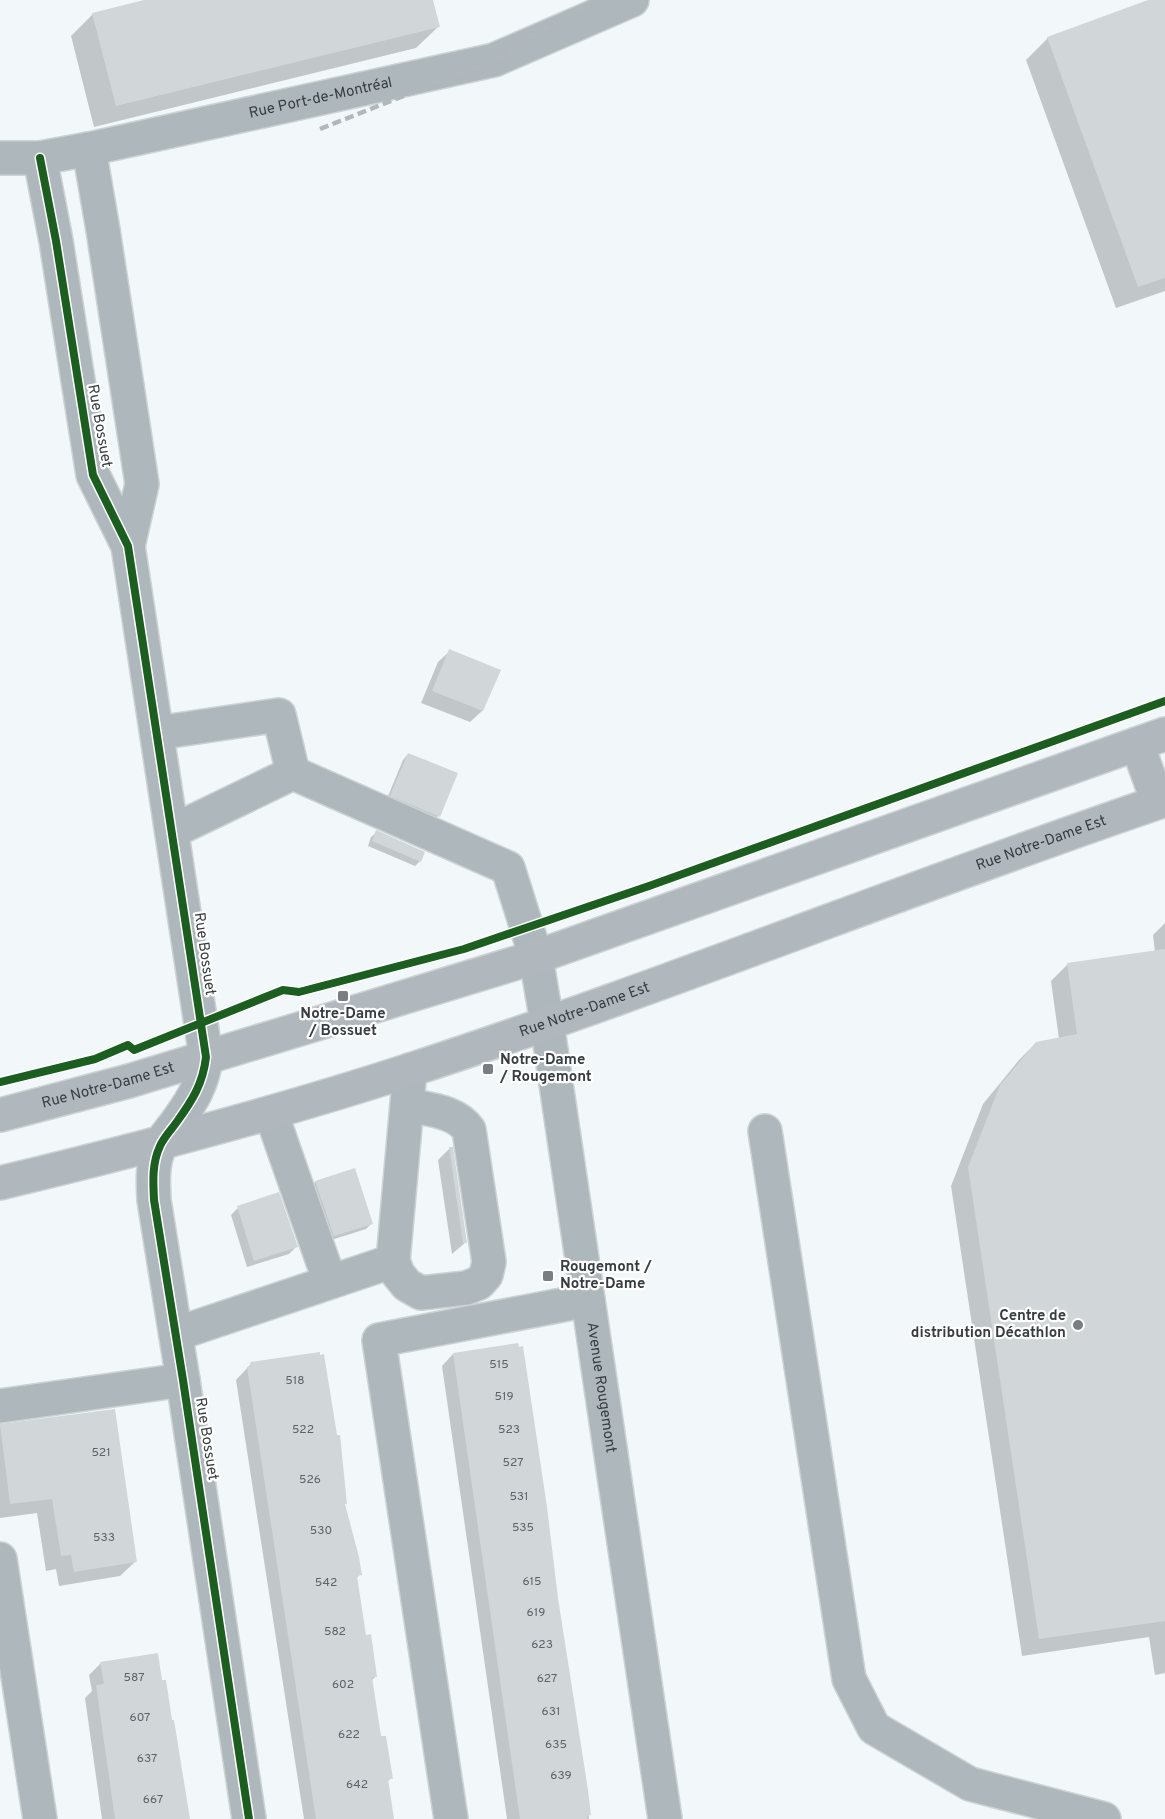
<svg xmlns="http://www.w3.org/2000/svg" width="1165" height="1819" viewBox="0 0 1165 1819" font-family="Overpass,sans-serif">
	<style>
		.shadow { fill: #0003 }
		.building { fill: #d1d6d9 }
		.lines { fill: none; stroke-linecap: round; stroke-linejoin: round }
		.minor-casing { stroke: #cdd2d4; stroke-width: 36 }
		.major-casing { stroke: #cdd2d4; stroke-width: 36 }
		.minor { stroke: #aeb7bb; stroke-width: 33 }
		.major { stroke: #b0b8be; stroke-width: 33 }
		.rail { stroke: #b1b7bb; stroke-width: 4.5; stroke-dasharray: 9 4.5; stroke-linecap: butt }
		.cycleway-casing { stroke: #fff; stroke-width: 11 }
		.cycleway { stroke: #1b5e20; stroke-width: 8 }
		.poi-dot { fill: #787e82; stroke: #fff; stroke-width: 2 }
		.labels { text-anchor: middle; dominant-baseline: central; stroke-width: 4.5; stroke-linejoin: round; paint-order: stroke }
		.number-label { font-size: 12px; fill: #5e6367 }
		.street-label { font-size: 15px; fill: #373d41; stroke: #fff }
		.poi-label { font-size: 15px; font-weight: bold; fill: #373d41; stroke: #fff; text-anchor: start }
	</style>
	<rect width="100%" height="100%" fill="#f2f8fa"/>
	<path class="shadow" d="M150 0H431L438 27 416 48 94 127 71 36 93 14Z
		M1152 0H1165V291L1116 308 1026 60 1048 38Z
		M450 651 499 671 482 711 470 722 421 703 438 662Z
		M408 754 456 774 438 816 433 822 386 801 403 760Z
		M377 832 420 861 415 866 368 846 371 837Z
		M1165 923V1673L1155 1675 1149 1637 1022 1656 951 1186 983 1104 1019 1060 1036 1043 1059 1039 1051 981 1068 964 1155 952 1153 935Z
		M450 1148 466 1242 452 1254 438 1160Z
		M354 1170 371 1224 366 1229 328 1241 310 1188 315 1182Z
		M238 1208 296 1247 289 1254 247 1267 231 1215Z
		M453 1354 557 1598 573 1697 589 1819H507L442 1366Z
		M251 1364 344 1505 360 1574 356 1579 365 1637 376 1676 371 1681 380 1738 391 1778 387 1782 393 1819H304L236 1380Z
		M114 1410 136 1561 120 1576 59 1586 56 1569 46 1571 37 1513 0 1518V1426Z
		M101 1663 188 1819H102L85 1698 92 1691 89 1675Z"/>
	<path class="building" d="M144 0H433L440 27 116 106 92 13Z
		M1148 0H1165V278L1138 287 1047 37Z
		M449 649 501 670 483 711 432 691Z
		M408 753 458 773 440 817 390 796Z
		M376 830 425 852 421 862 372 841Z
		M1165 949V1621L1039 1639 968 1167 1000 1085 1036 1042 1077 1034 1067 963Z
		M449 1147H453L467 1243H463Z
		M355 1168 373 1224 334 1236 315 1181Z
		M279 1192 298 1247 254 1261 237 1206Z
		M518 1343 519 1347 523 1346 547 1507 558 1598 588 1790 591 1815 587 1816V1819H520L489 1604 453 1353Z
		M320 1352V1355L324 1354 337 1435H340L347 1504H345L359 1557 362 1575 357 1576 366 1635 371 1634 377 1677H372L381 1736H386L393 1779H388L394 1819H316L247 1367 251 1366 250 1362Z
		M115 1409 137 1562 74 1572 71 1555 61 1556 52 1499 10 1504 0 1424Z
		M158 1653 162 1680H166L172 1720H174L190 1819H115L96 1685 104 1684 100 1662Z"/>
	<g class="lines">
		<defs>
			<g id="minor">
				<path d="M89 149 103 230 142 484 128 546"/>
				<path id="s1" d="M0 158H40L89 149 494 60 632 0"/>
				<path d="M40 158 56 241 93 475 128 546 206 1057C203 1084 192 1101 176 1123 171 1130 164 1137 160 1146 152 1163 153 1181 154 1200L183 1380 249 1819"/>
				<path d="M157 733 279 715 293 773"/>
				<path id="s2" d="M173 831 293 773 508 868 536 957 547 1023 665 1819"/>
				<path d="M271 1113 330 1282"/>
				<path d="M765 1131 849 1679 874 1728 970 1784 1104 1819"/>
				<path d="M393 1261 398 1274 407 1285 421 1293 466 1288 479 1283 486 1275 489 1262 469 1130C456 1111 430 1110 408 1105"/>
				<path d="M176 1334 393 1261 410 1070"/>
				<path d="M0 1406 183 1380"/>
				<path d="M0 1559 40 1819"/>
				<path d="M451 1819 379 1340 588 1300"/>
			</g>
			<g id="major">
				<path d="M1137 744 1158 802"/>
				<path id="s3" d="M0 1115 129 1081 536 957 1165 734"/>
				<path id="s4" d="M0 1183C138 1150 275 1114 410 1070 664 987 912 886 1165 800"/>
			</g>
		</defs>
		<use href="#minor" class="minor-casing"/>
		<use href="#major" class="major-casing"/>
		<use href="#minor" class="minor"/>
		<use href="#major" class="major"/>
		<path class="rail" d="M320 129 494 60 594 0"/>
		<defs>
			<path id="cycleway" d="M40 158 56 241 93 475 128 546 206 1057C203 1084 192 1101 176 1123 171 1130 164 1137 160 1146 152 1163 153 1181 154 1200L183 1380 249 1819
				M0 1082 95 1059 128 1045 134 1050 283 990 299 992 464 949 649 886 1165 701"/>
		</defs>
		<use href="#cycleway" class="cycleway-casing"/>
		<use href="#cycleway" class="cycleway"/>
	</g>
	<g class="poi-dot">
		<rect x="337" y="990" width="12" height="12" rx="3"/>
		<rect x="482" y="1063" width="12" height="12" rx="3"/>
		<rect x="542" y="1270" width="12" height="12" rx="3"/>
		<circle cx="1078" cy="1325" r="6"/>
	</g>
	<g class="labels">
		<g class="number-label">
			<text x="499" y="1365">515</text>
			<text x="295" y="1381">518</text>
			<text x="504" y="1397">519</text>
			<text x="303" y="1430">522</text>
			<text x="509" y="1430">523</text>
			<text x="101" y="1453">521</text>
			<text x="513" y="1463">527</text>
			<text x="310" y="1480">526</text>
			<text x="519" y="1497">531</text>
			<text x="523" y="1528">535</text>
			<text x="321" y="1531">530</text>
			<text x="104" y="1538">533</text>
			<text x="532" y="1582">615</text>
			<text x="326" y="1583">542</text>
			<text x="536" y="1613">619</text>
			<text x="335" y="1632">582</text>
			<text x="542" y="1645">623</text>
			<text x="134" y="1678">587</text>
			<text x="547" y="1679">627</text>
			<text x="343" y="1685">602</text>
			<text x="551" y="1712">631</text>
			<text x="140" y="1718">607</text>
			<text x="349" y="1735">622</text>
			<text x="556" y="1745">635</text>
			<text x="147" y="1759">637</text>
			<text x="561" y="1776">639</text>
			<text x="357" y="1785">642</text>
			<text x="153" y="1800">667</text>
		</g>
		<g class="street-label">
			<text stroke="none"><textPath href="#s1" startOffset="327">Rue Port-de-Montréal</textPath></text>
			<text transform="translate(99 426) rotate(80)">Rue Bossuet</text>
			<text stroke="none"><textPath href="#s4" startOffset="1096">Rue Notre-Dame Est</textPath></text>
			<text transform="translate(204 954) rotate(82)">Rue Bossuet</text>
			<text stroke="none"><textPath href="#s4" startOffset="610">Rue Notre-Dame Est</textPath></text>
			<text stroke="none"><textPath href="#s3" startOffset="112">Rue Notre-Dame Est</textPath></text>
			<text stroke="none"><textPath href="#s2" startOffset="897">Avenue Rougemont</textPath></text>
			<text transform="translate(206 1439) rotate(81)">Rue Bossuet</text>
		</g>
		<g class="poi-label">
			<text x="343" y="1014" text-anchor="middle">Notre-Dame<tspan x="343" dy="17">/ Bossuet</tspan></text>
			<text x="500" y="1060">Notre-Dame<tspan x="500" dy="17">/ Rougemont</tspan></text>
			<text x="560" y="1267">Rougemont /<tspan x="560" dy="17">Notre-Dame</tspan></text>
			<text x="1066" y="1316" text-anchor="end">Centre de<tspan x="1066" dy="17">distribution Décathlon</tspan></text>
		</g>
	</g>
</svg>
